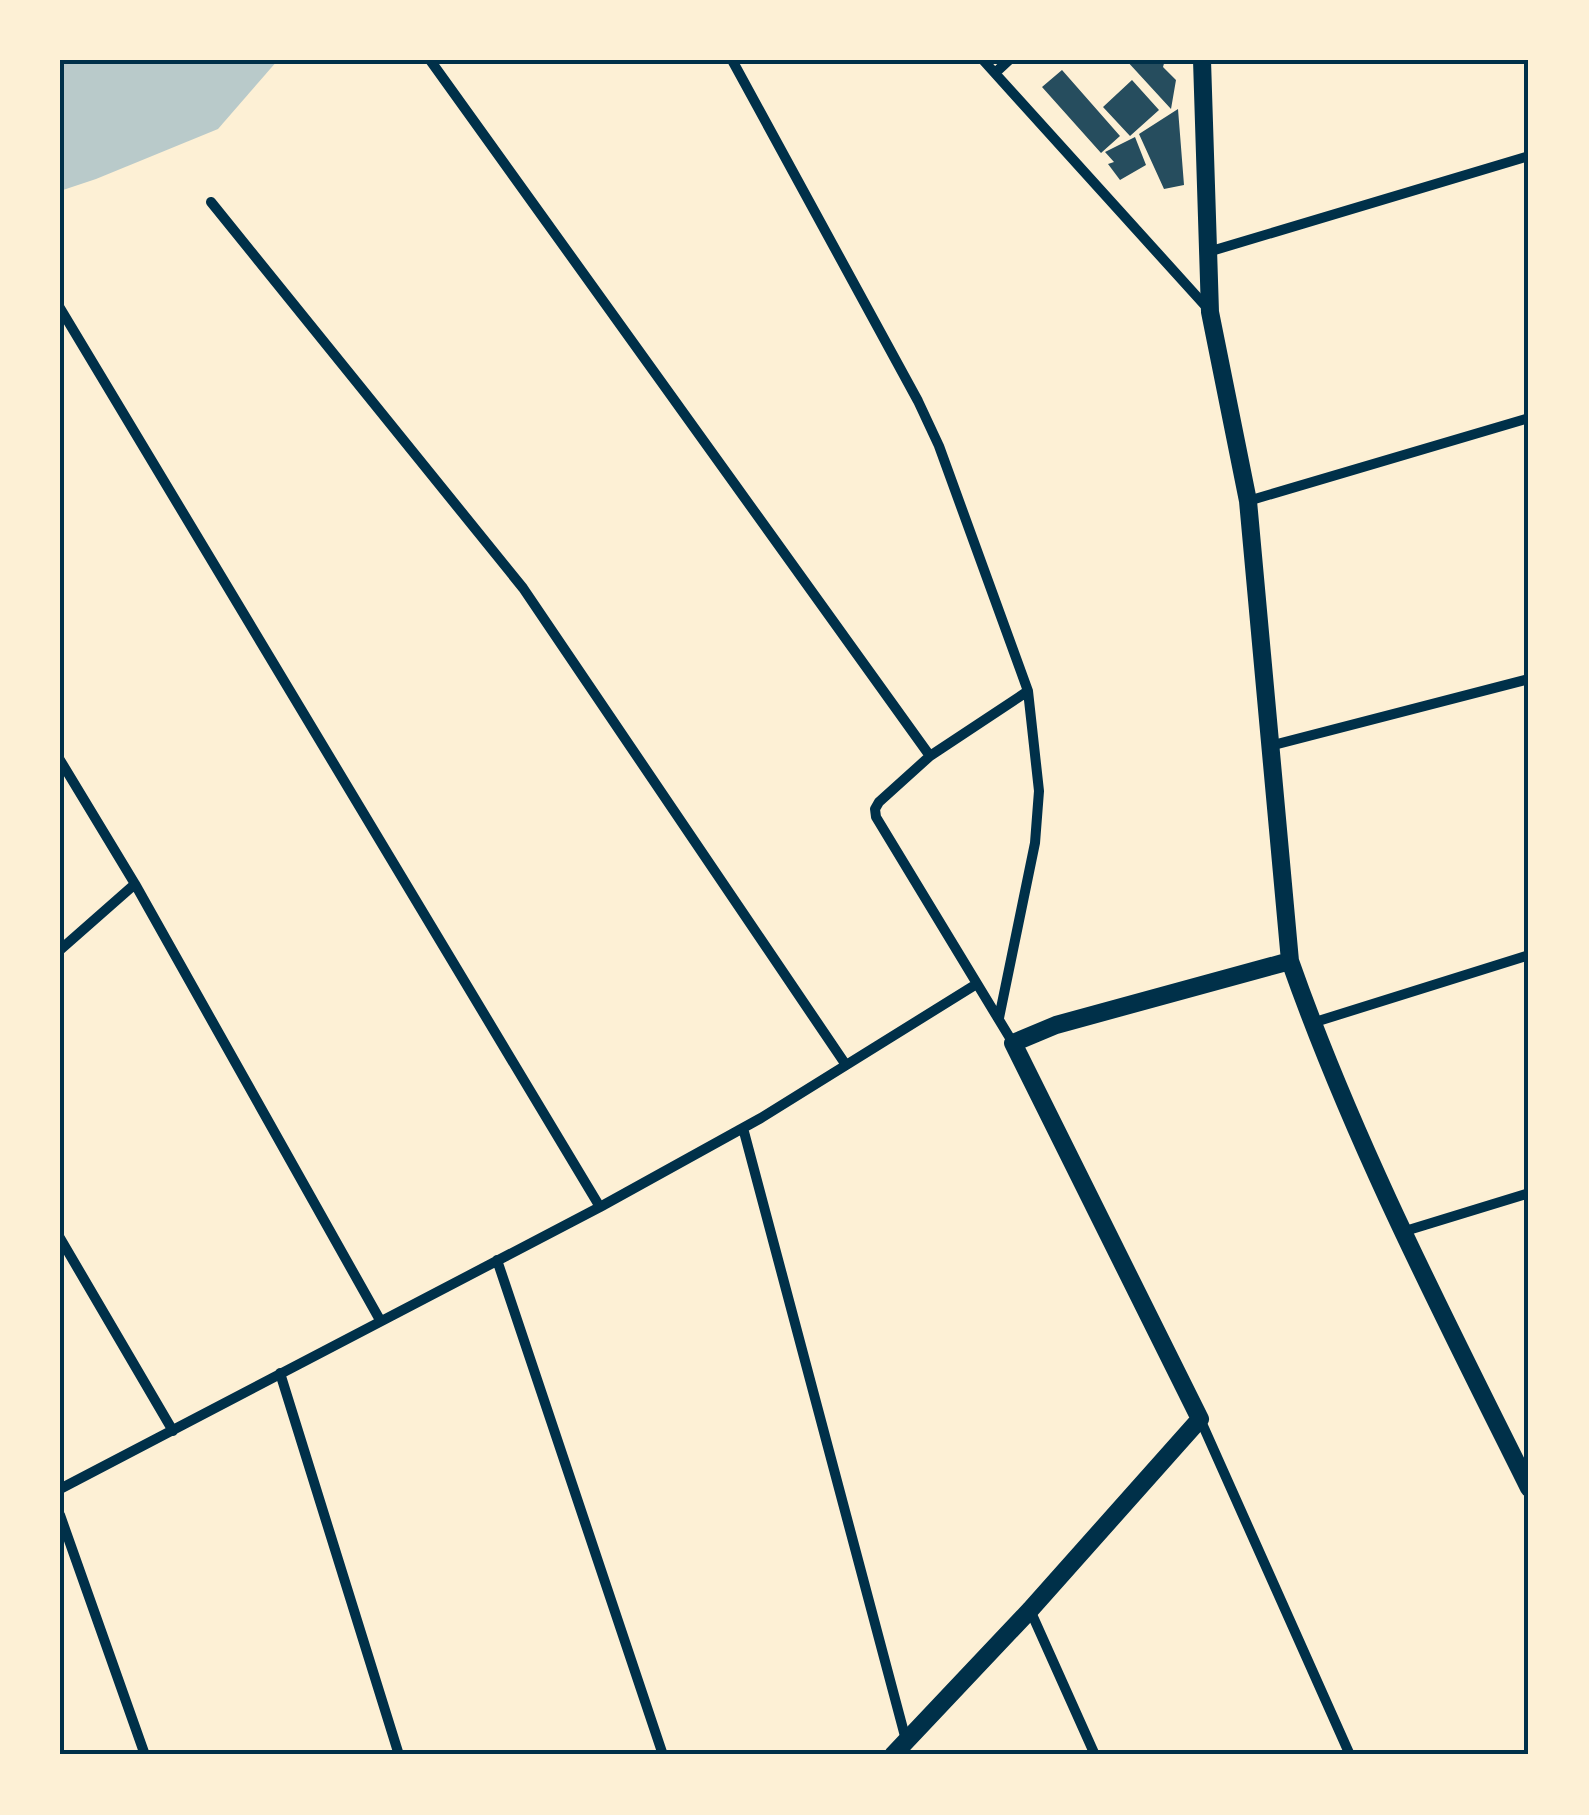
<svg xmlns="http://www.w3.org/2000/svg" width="1589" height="1815" viewBox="0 0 1589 1815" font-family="'Roboto Serif',serif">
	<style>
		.green { fill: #b9caca }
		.building { fill: #264d5e }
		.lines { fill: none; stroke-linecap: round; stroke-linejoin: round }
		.minor { stroke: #003049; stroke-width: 10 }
		.tertiary { stroke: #003049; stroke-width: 18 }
		.neatline { fill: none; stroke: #003049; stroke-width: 4 }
	</style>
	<rect width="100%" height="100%" fill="#fdf0d5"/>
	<path class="green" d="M60 60H278L218 129 96 179 60 191Z"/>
	<path class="building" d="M1126 60H1165L1163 67 1176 80 1171 109Z
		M1062 70 1120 136 1101 153 1042 87Z
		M1132 80 1159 110 1130 136 1103 107Z
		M1178 109 1184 185 1164 189 1139 134Z
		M1135 137 1146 165 1120 180 1108 164 1114 162 1105 152Z"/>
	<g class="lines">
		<path class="minor" d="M430 60 930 756 879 802 875 809 876 817 1013 1043
			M732 60 918 401 939 446 1028 691 1039 791 1035 843 999 1018
			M983 60 1210 311
			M995 73 1009 60
			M211 202 523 588 846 1065
			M1208 252 1529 156
			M60 308 600 1207
			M1248 501 1529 418
			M1270 746 1529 679
			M930 756 1028 691
			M60 760 135 884 380 1320
			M60 950 135 884
			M1312 1023 1529 955
			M743 1128 906 1740
			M1402 1232 1529 1193
			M60 1238 173 1431
			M497 1260 663 1755
			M280 1373 399 1755
			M1200 1419 1350 1755
			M60 1489 600 1207 761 1118 975 985
			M60 1515 145 1755
			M1030 1610 1095 1755"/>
		<path class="tertiary" d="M1202 60 1210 312 1248 501 1290 961C1354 1143 1443 1315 1529 1488
			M893 1755 1030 1610 1200 1419 1013 1043 1056 1025 1290 961"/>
	</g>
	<rect width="1589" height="1815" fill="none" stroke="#fdf0d5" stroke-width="125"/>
	<rect x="62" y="62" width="1464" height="1690" class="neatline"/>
</svg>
